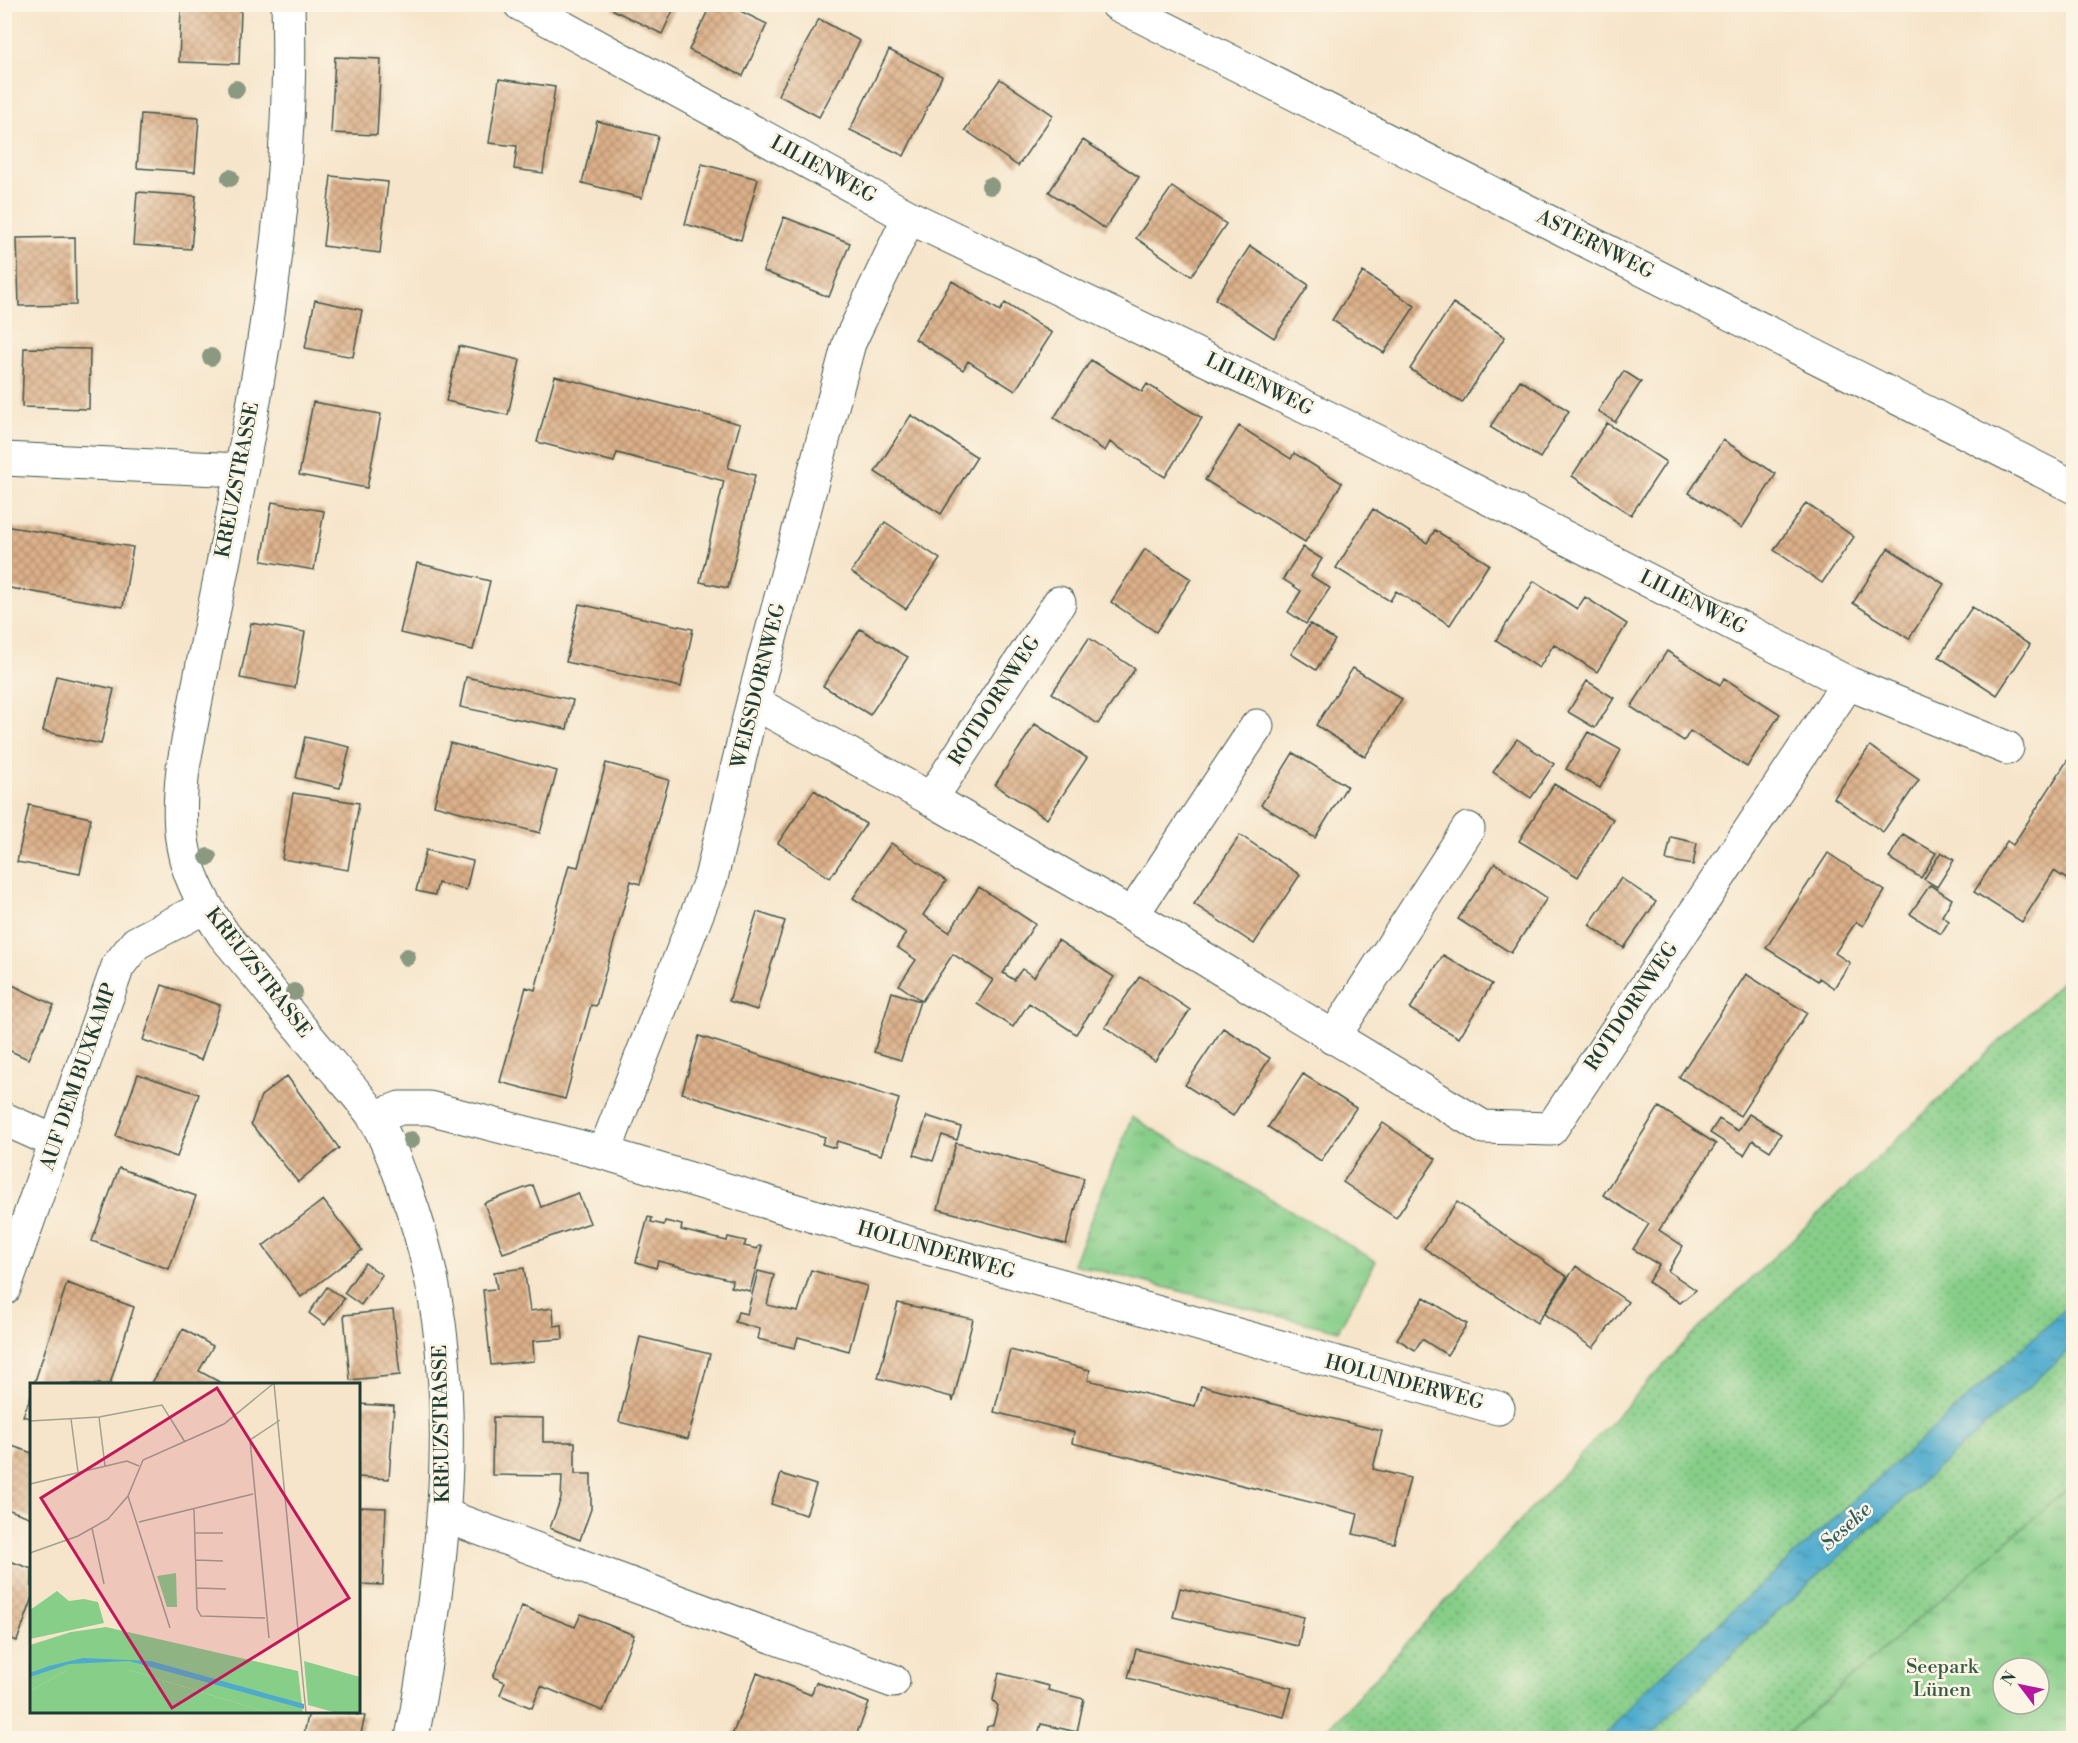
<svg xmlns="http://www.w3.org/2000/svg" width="2078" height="1743" viewBox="0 0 2078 1743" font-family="'Libre Bodoni',serif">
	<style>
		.grass { fill: url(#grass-dots); stroke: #53865e; stroke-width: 1.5 }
		.park { fill: url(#park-tufts); stroke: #53865e; stroke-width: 1.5; fill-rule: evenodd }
		.water { fill: url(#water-ripples); stroke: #377480; stroke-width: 1.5 }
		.building { fill: url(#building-cross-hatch) }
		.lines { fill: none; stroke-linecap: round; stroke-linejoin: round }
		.minor-casing { stroke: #3f564b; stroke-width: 35 }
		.minor { stroke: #fff; stroke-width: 33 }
		.tree { fill: #8b9981 }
		.labels { text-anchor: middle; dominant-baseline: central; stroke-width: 5; stroke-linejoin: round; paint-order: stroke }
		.street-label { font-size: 20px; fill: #1f3d34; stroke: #fcf5e5 }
		.park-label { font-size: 20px; fill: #345a45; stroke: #fcf5e5 }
		.water-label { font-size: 21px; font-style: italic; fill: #2d5e62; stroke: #fcf5e5 }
		.inset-road { fill: none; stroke: #a0a28f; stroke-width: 1.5 }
		.view { fill: #c2185b; fill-opacity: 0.15; stroke: #c2185b; stroke-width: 3 }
		.inset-edge { fill: none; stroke: #1f3d34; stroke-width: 3 }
	</style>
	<defs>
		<pattern id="grass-dots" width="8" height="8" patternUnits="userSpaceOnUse" patternTransform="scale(1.5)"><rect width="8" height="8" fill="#87ce89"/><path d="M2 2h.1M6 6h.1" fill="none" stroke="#6ea871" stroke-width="1.8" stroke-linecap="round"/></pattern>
		<pattern id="park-tufts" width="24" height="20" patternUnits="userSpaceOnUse" patternTransform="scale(1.5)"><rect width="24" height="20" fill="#87ce89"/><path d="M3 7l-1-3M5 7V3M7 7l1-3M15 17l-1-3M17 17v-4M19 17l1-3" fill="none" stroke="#6ea871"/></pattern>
		<pattern id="water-ripples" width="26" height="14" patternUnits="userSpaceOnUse" patternTransform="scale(1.5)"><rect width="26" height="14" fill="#4fabcd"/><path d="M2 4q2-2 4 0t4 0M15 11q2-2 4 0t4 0" fill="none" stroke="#418ca7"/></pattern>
		<pattern id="building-cross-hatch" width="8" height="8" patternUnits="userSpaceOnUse" patternTransform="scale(1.5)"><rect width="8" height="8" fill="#dcb089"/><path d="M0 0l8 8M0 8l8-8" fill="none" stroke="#b29071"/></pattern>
	</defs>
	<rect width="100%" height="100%" fill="#fcf5e5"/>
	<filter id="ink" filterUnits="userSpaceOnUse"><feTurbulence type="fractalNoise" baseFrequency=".0167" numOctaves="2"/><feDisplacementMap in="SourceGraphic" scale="12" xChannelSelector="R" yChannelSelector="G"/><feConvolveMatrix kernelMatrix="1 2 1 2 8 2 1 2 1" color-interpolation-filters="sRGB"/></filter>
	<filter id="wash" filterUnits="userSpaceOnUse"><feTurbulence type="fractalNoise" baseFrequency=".008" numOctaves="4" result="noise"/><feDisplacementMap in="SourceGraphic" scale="24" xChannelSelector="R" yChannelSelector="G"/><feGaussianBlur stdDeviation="1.35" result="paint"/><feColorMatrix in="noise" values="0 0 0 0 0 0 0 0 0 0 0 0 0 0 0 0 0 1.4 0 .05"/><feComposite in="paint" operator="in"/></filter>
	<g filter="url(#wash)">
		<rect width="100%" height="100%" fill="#f6e5cb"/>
		<path class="grass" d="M2073 971V1484L1782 1738H1319L1689 1338Z"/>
		<path class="park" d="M1132 1117 1376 1261 1338 1331 1073 1264Z
			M2073 1484V1738H1782ZM2003 1668H2039V1704H2003Z"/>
		<path class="water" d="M2073 1302V1347L1751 1636 1647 1738H1602L1646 1689Z"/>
		<g id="blocks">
			<path class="building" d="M616 4H676L662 34 613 10Z
				M711 4H726L767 24 743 76 689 50Z
				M181 8 241 10 239 64 179 62Z
				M819 19 860 41 819 117 778 95Z
				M889 50 942 76 904 156 850 130Z
				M335 57 381 59 377 135 331 133Z
				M499 79 555 87 543 173 514 169 517 146 489 143Z
				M1000 79 1053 115 1018 166 965 130Z
				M141 114 199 118 195 172 137 168Z
				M597 121 658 136 642 198 582 183Z
				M1083 140 1139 177 1105 229 1049 192Z
				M702 164 758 179 741 240 685 224Z
				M331 176 388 182 380 253 323 246Z
				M1172 187 1226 224 1191 276 1136 238Z
				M137 192 196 196 191 249 133 245Z
				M784 217 850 243 829 297 763 271Z
				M75 237 76 305 19 306 17 238Z
				M1250 246 1309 285 1274 338 1215 299Z
				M1363 272 1415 306 1384 353 1332 320Z
				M952 281 1000 311 1005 303 1052 333 1015 391 968 361 963 370 915 339Z
				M315 300 362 310 353 357 305 348Z
				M1453 303 1505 337 1462 403 1410 369Z
				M459 346 520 360 508 415 446 401Z
				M24 348 90 349 89 409 22 407Z
				M1091 360 1142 392 1147 384 1202 418 1165 477 1110 442 1105 451 1054 418Z
				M1624 371 1641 382 1615 422 1598 411Z
				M555 376 740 424 728 468 755 475 728 588 700 582 724 481 617 453 614 462 537 442Z
				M1520 380 1569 411 1540 458 1490 427Z
				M313 402 381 414 367 488 299 475Z
				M911 415 977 457 941 514 875 472Z
				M1607 423 1666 462 1631 515 1572 476Z
				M1239 426 1291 459 1294 453 1342 483 1305 542 1205 480Z
				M1723 440 1776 474 1742 528 1689 493Z
				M272 502 324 511 314 570 262 561Z
				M1806 503 1854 537 1822 583 1774 550Z
				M1373 509 1427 543 1435 530 1489 564 1450 625 1396 591 1390 601 1336 568Z
				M885 522 940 559 906 609 851 572Z
				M4 526 133 547 123 607 4 587Z
				M1303 547 1322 559 1311 576 1330 588 1306 624 1288 612 1301 591 1283 579Z
				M1888 548 1944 584 1909 639 1853 603Z
				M1145 549 1191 579 1156 632 1111 602Z
				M417 563 490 581 473 650 400 633Z
				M1534 581 1577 609 1585 597 1627 624 1597 672 1554 644 1539 668 1496 640Z
				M579 604 693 629 681 687 566 662Z
				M1972 607 2030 645 1997 695 1939 657Z
				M251 623 305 632 295 688 240 678Z
				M1310 624 1335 640 1316 670 1291 654Z
				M860 629 908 657 870 715 823 686Z
				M1089 638 1135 669 1098 724 1052 693Z
				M1667 651 1720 685 1724 678 1780 714 1747 767 1690 731 1684 741 1631 707Z
				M1353 668 1402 699 1365 757 1316 725Z
				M56 676 114 689 101 744 43 731Z
				M466 677 573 700 567 729 460 707Z
				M1587 681 1614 698 1595 728 1568 712Z
				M1035 724 1087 758 1047 819 995 785Z
				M1588 732 1621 750 1600 788 1566 769Z
				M305 737 350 747 340 788 296 778Z
				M1517 739 1554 764 1531 798 1493 772Z
				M450 743 557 771 540 833 434 805Z
				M1870 746 1919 780 1883 832 1834 798Z
				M2074 750V871L2068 880 2054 871 2022 922 1974 892 2007 841 2013 845Z
				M1293 753 1347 786 1315 838 1261 805Z
				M606 763 669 780 640 884 631 881 596 1006 591 1005 565 1099 500 1082 526 987 535 990 569 865 578 867Z
				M1554 784 1613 819 1578 877 1519 841Z
				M814 790 866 824 830 878 778 843Z
				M293 793 359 803 348 870 282 859Z
				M29 805 91 818 80 874 17 862Z
				M1903 834 1936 853 1921 878 1889 858Z
				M1240 835 1300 875 1254 944 1194 904Z
				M1671 837 1697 843 1693 865 1666 860Z
				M891 843 946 881 923 915 949 932 979 887 1035 924 1003 973 1014 980 1022 969 1034 977 1058 940 1114 977 1076 1034 1029 1003 1013 1027 977 1004 993 980 953 954 922 1001 899 985 916 960 897 947 906 933 853 898Z
				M426 850 473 861 466 890 438 883 435 895 416 891Z
				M1941 852 1954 860 1937 887 1924 879Z
				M1828 853 1885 891 1863 926 1856 922 1835 953 1850 963 1834 988 1819 978 1818 981 1766 948Z
				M1495 863 1547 898 1511 953 1458 919Z
				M1621 878 1656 902 1624 948 1589 925Z
				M1930 885 1952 899 1942 916 1949 921 1941 934 1910 914Z
				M757 912 785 921 757 1010 729 1001Z
				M1443 955 1492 984 1459 1038 1410 1009Z
				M1746 974 1807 1013 1740 1116 1679 1077Z
				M1140 976 1190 1010 1155 1061 1105 1027Z
				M4 981 54 1005 28 1059 4 1048Z
				M162 985 220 1005 201 1060 143 1040Z
				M892 992 920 1001 901 1060 874 1052Z
				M1223 1028 1270 1058 1233 1116 1185 1085Z
				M699 1036 899 1099 881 1155 837 1141 835 1148 822 1144 825 1137 682 1093Z
				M138 1074 199 1094 177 1157 116 1136Z
				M1303 1074 1356 1108 1321 1161 1268 1127Z
				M287 1076 339 1148 298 1182 251 1124 261 1096Z
				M1659 1107 1716 1144 1659 1230 1683 1246 1668 1271 1696 1290 1680 1303 1648 1282 1659 1265 1633 1249 1649 1224 1603 1195Z
				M1749 1114 1781 1134 1770 1151 1753 1140 1744 1155 1710 1133 1719 1119 1738 1131Z
				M927 1116 961 1127 957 1140 942 1135 933 1161 914 1155Z
				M1383 1123 1436 1159 1396 1218 1343 1182Z
				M956 1143 1084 1178 1066 1244 938 1209Z
				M119 1168 196 1196 169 1269 92 1241Z
				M533 1185 541 1207 578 1193 590 1223 503 1253 484 1203Z
				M323 1200 362 1250 301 1297 263 1246Z
				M1457 1202 1567 1277 1537 1323 1424 1248Z
				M648 1217 652 1218 651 1222 664 1225 665 1221 682 1225 681 1230 727 1241 728 1237 746 1241 744 1246 757 1249 759 1246H762L750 1291 731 1287 732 1280 658 1261 656 1268 636 1262Z
				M365 1263 382 1275 361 1305 344 1293Z
				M1576 1266 1628 1302 1593 1348 1544 1314Z
				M524 1268 530 1311 553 1308 554 1326 562 1325 563 1339 533 1341 534 1361 491 1365 483 1290 497 1289 494 1272Z
				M811 1270 867 1286 849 1351 798 1337 795 1348 758 1339 760 1329 735 1322 738 1312 747 1314 758 1271 774 1275 767 1305 798 1312Z
				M67 1283 134 1307 110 1384H34Z
				M327 1287 344 1299 325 1325 309 1313Z
				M1424 1297 1467 1324 1447 1355 1422 1339 1415 1350 1397 1339Z
				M898 1303 973 1319 953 1402 952 1397 878 1378Z
				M393 1310 400 1375 350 1380 344 1315Z
				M183 1329 213 1346 199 1371 223 1384 152 1383Z
				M640 1337 710 1354 688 1439 619 1422Z
				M1010 1350 1090 1370 1088 1380 1195 1406 1201 1386 1382 1431 1373 1469 1410 1478 1394 1543 1353 1534 1358 1514 1072 1443 1074 1432 994 1412Z
				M32 1393V1419L23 1416Z
				M358 1404 394 1406 389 1479 358 1477Z
				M493 1417 543 1418V1442H575V1474H591V1509L580 1540 550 1528 561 1498 562 1476 492 1475Z
				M12 1446 32 1453V1518L4 1508V1467Z
				M781 1474 816 1485 806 1515 771 1504Z
				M358 1507 386 1508 383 1585 358 1584Z
				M4 1559 32 1569V1600L17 1641 4 1636Z
				M1180 1588 1304 1617 1298 1646 1173 1617Z
				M522 1606 575 1627 581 1614 634 1635 603 1711 541 1686 532 1708 500 1695 505 1682 493 1677Z
				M1136 1649 1292 1688 1284 1717 1128 1678Z
				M757 1673 811 1695 816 1682 869 1703 855 1738H731Z
				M999 1673 1049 1686 1048 1690 1084 1699 1077 1732 1041 1724 1037 1738H985L987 1727 993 1725 998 1706 993 1700Z
				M309 1712H342L365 1716 360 1738H303Z"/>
		</g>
	</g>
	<g filter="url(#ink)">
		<use href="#blocks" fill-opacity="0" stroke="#3f564b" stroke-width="1.5"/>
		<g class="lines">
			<defs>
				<path id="minor" d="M288 4C297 262 229 516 183 768 175 841 183 874 224 935 257 974 289 1015 322 1054 339 1075 359 1095 374 1117 387 1138 396 1164 405 1188 472 1363 445 1559 412 1738
					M520 4 909 217 1389 447 1848 683 2007 748
					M1117 4 2074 487
					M4 459 240 470
					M753 702 931 799 1132 915 1483 1127 1551 1129 1848 683
					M931 799 1059 603
					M1132 915 1257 726
					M1333 1038 1468 829
					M374 1118 400 1108H429L604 1153 817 1217 1498 1408
					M4 1119 56 1142
					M604 1153 711 878 753 702 849 343 909 217
					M4 1289 118 966 136 943 205 907
					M443 1515 893 1681"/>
			</defs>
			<use href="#minor" class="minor-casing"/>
			<use href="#minor" class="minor"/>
		</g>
		<g class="tree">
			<circle cx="236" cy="89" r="9"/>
			<circle cx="230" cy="178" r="9"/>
			<circle cx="990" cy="186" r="9"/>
			<circle cx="211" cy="357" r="9"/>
			<circle cx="208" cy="857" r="9"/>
			<circle cx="407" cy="957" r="9"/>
			<circle cx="294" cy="992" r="9"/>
			<circle cx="411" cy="1140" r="9"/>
		</g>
	</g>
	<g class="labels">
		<g class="street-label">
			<text transform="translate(823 170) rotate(29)">LILIENWEG</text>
			<text transform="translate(1595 245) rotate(27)">ASTERNWEG</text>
			<text transform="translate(1259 385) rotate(26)">LILIENWEG</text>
			<text transform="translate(238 480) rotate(-79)">KREUZSTRASSE</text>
			<text transform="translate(1693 603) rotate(27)">LILIENWEG</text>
			<text transform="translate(759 686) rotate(-76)">WEISSDORNWEG</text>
			<text transform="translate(995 701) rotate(-57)">ROTDORNWEG</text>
			<text transform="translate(258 973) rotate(52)">KREUZSTRASSE</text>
			<text transform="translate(1632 1007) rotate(-56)">ROTDORNWEG</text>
			<text transform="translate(79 1077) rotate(-71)">AUF DEM BUXKAMP</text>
			<text transform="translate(936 1251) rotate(16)">HOLUNDERWEG</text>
			<text transform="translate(1404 1383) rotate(15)">HOLUNDERWEG</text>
			<text transform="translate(442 1424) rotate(-91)">KREUZSTRASSE</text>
		</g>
		<g class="park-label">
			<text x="1942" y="1667">Seepark<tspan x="1942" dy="23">Lünen</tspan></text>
		</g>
		<g class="water-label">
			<text transform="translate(1846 1527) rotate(-42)">Seseke</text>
		</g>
	</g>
	<g transform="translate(30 1383)">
		<rect width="330" height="330" fill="#f6e5cb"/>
		<path d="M27 208 39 218 54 216 68 219 74 240 0 256V227ZM76 244 268 288 273 330H240L99 287H37L0 308V262L41 249ZM274 278 330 294V330H307L278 322Z" fill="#87ce89"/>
		<path d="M146 190 147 224H137L127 193ZM37 287H99L240 330H0V308Z" fill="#87ce89"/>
		<path d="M53 275 121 278 274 321V326L99 278 39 281 0 294V290L19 283Z" fill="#4fabcd"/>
		<path class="inset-road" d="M244 0 276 330M69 34 75 83M41 36 48 89M0 38 69 34 132 22 155 59M0 101 97 78 109 83M98 113 140 245M164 126 167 226 171 233 235 235M109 139 223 111M62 145 74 201M165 150H193M0 170 48 153 78 136 98 113 113 77 194 41 244 0M166 177 193 178M167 205 196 206M239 255 220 57 250 37"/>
		<path class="view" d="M187 5 319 215 142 325 11 115Z"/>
		<rect width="330" height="330" class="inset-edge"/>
	</g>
	<rect width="2078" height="1743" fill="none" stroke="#fcf5e5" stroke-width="24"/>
	<g transform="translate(2021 1686) rotate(302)"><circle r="28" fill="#fcf5e5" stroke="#a4ab9e" stroke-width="1.5"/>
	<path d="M0-4.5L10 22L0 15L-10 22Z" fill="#b5179e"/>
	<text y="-9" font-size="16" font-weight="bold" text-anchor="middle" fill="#1f3d34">N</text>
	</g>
</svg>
